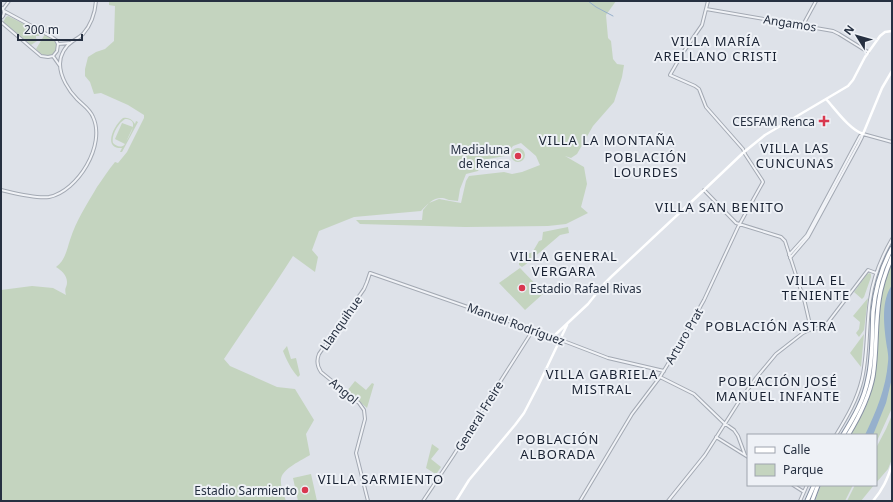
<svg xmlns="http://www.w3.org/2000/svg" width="893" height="502" viewBox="0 0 893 502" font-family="'Noto Sans',sans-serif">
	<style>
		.green { fill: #c4d4bf; fill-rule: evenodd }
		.water { fill: #96b0cc }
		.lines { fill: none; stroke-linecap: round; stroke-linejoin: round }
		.stream { stroke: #96b0cc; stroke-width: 1 }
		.tertiary-casing { stroke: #a3a9b3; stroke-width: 4 }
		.motorway-casing { stroke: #848fa1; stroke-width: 5.5 }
		.tertiary { stroke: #f1f3f7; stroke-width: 2 }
		.secondary { stroke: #fff; stroke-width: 2.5 }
		.motorway { stroke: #fff; stroke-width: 3.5 }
		.poi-dot { fill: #d9384f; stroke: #eef1f6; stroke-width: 1.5 }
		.labels { text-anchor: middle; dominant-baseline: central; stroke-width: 4; stroke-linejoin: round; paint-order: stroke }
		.street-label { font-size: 12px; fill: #263041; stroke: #eef1f6 }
		.poi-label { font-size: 12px; fill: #263041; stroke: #eef1f6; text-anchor: end }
		.neighbourhood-label { font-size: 13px; letter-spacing: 1px; fill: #182132; stroke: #eef1f6 }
	</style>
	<rect width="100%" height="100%" fill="#dee2e9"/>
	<path class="green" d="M109 1H616L606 15 608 38 611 41 613 59 617 64 624 65 622 77 614 102 593 126 577 154 571 158 565 156 584 167 587 184 581 207 588 213 566 224 548 226 465 227 360 224 356 220H422L423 210 429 203 439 199 461 203 466 181 469 176 504 172 512 174 522 172 540 165 539 163 536 156 521 143 513 146 505 156 488 159 484 161 478 171 466 174 460 189 458 201 449 200C437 194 429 202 421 211L354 217 319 231 312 250 318 257 315 272 293 256C271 291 247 324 224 359L230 366 277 387 295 389 314 420 306 434 310 455C302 460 282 469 281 479 280 486 284 495 286 501H1V290L32 286 53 288 66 295C64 287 67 288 67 282 67 275 61 270 56 267 65 261 67 249 70 240 76 221 87 204 97 187 103 179 108 170 115 162L118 163 127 152 144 118V115L128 105 101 93 94 94 90 82 85 76V69L88 57 96 52 105 49 114 41V40L115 6 109 5Z
		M8 16 40 32 39 36H36V38L37 41 31 45 3 22 6 17Z
		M45 34C48 36 53 38 55 41 60 48 54 57 46 56 42 55 39 52 36 49Z
		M123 118C128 117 132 119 135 124L136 121 138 122 122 152H120L122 148C102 149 114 125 123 118ZM125 119C141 119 129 136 125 144L133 127 122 123 115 139 125 144C122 148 117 147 113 143 111 136 118 123 125 119Z
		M511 155a7 7 0 1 1 14 0a7 7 0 1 1-14 0Z
		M568 227 569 233 560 235 525 265 522 267 519 265V253C534 254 531 254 539 241L542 240 543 232Z
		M892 263V408L876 443V435H851C860 419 870 402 873 384 877 366 876 347 878 329 879 315 881 296 884 283 886 276 890 269 892 263Z
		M520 268 544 293 525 310 499 283Z
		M870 273 871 274V277L864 297 862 299 854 292 867 274Z
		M868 298 864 330 859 337 856 333 859 329 860 322 853 316Z
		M864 334 861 367 850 353Z
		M287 346 291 359 296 358 300 375 298 377C291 369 287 361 283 351Z
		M355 381 366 390 372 383 374 384 367 408 347 391Z
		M892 415V459L888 469 876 483V448L886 429Z
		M432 444 439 449 431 459 441 467 437 473H434L426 468Z
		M311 474 317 501H298L293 478Z
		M821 485H853L845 501H815Z
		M855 485H874L861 501H847Z"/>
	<path class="water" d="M892 285V378L886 403 873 435H865C876 412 886 388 888 362 889 355 887 349 886 341 884 323 881 301 892 285Z"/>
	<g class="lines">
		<path class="stream" d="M588 1 596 7 613 16"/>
		<defs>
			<path id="tertiary" d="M1 7C5 10 5 15 1 18
				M3 9 9 1
				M706 9 833 31 839 34 868 52
				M4 11 52 37 56 40 58 44
				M1 22 41 56 48 57 53 56
				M803 25 816 1
				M58 44 70 43
				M53 56 60 66
				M53 56 57 51 58 44
				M863 134 892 142
				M1 190C14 193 36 199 49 197 78 191 106 145 93 117 90 109 83 105 77 99 69 91 60 77 60 64 60 55 65 46 73 41 76 39 80 37 83 34 91 25 95 13 96 1
				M704 190 736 223 781 237 785 241 805 303 811 329
				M789 255 807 235 860 136 863 134
				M790 258 808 237 858 145 862 137 863 134
				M561 340 608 358 664 371
				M660 377 694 394 724 423 734 430 738 436 745 455
				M836 435C847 417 857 400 862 379 868 353 866 326 870 300 873 278 881 258 892 239
				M716 437 748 457
				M793 485 804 492
				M368 501 356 453 365 419 364 410 359 403 321 372C317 366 316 361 319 354L364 289 367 282 370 273 554 337
				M423 501 453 456 533 330
				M580 501 632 414 660 377 671 359 704 300 738 227 763 182 762 180 745 154 743 149 706 107 699 89 695 86 670 75 682 54 702 25 708 1
				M668 501 705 455 740 400 756 378 776 354 803 333 809 330 823 327 826 325 868 270 876 273
				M800 501 807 485"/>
			<path id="motorway" d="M843 435C854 417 864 400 868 379 873 358 872 335 873 312 875 290 881 268 892 248
				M848 435C859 417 869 398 873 376 877 351 875 326 879 300 881 285 886 271 892 257
				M807 501 814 485
				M812 501 818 485"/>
		</defs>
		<use href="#tertiary" class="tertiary-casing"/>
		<use href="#motorway" class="motorway-casing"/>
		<use href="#tertiary" class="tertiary"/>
		<path class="secondary" d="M826 99C836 110 849 129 863 134L882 88 892 71
			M561 340 554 337 556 334 588 304 604 284 611 277 704 190 744 152 765 135 848 86 853 80 865 57 880 36 885 32 892 31
			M456 501 469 480 515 425 524 413 538 386 567 325
			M873 501C883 489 887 480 892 465"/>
		<use href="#motorway" class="motorway"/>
	</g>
	<g class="poi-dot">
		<path d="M822 115h4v4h4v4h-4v4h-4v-4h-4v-4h4z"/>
		<circle cx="518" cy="156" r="4"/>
		<circle cx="522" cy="288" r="4"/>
		<circle cx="305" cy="490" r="4"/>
	</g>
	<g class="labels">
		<g class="street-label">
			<text transform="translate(790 23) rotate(9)">Angamos</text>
			<text transform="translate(341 323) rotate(-55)">Llanquihue</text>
			<text transform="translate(516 324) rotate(20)">Manuel Rodríguez</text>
			<text transform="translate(684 336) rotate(-60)">Arturo Prat</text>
			<text transform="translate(344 391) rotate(40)">Angol</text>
			<text transform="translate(479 416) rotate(-58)">General Freire</text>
		</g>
		<g class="poi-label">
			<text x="815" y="121">CESFAM Renca</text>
			<text x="510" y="149">Medialuna<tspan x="510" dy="14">de Renca</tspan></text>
			<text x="530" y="288" text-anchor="start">Estadio Rafael Rivas</text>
			<text x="297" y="490">Estadio Sarmiento</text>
		</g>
		<g class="neighbourhood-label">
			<text x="716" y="41">VILLA MARÍA<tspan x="716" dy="15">ARELLANO CRISTI</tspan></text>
			<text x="607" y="140">VILLA LA MONTAÑA</text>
			<text x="795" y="148">VILLA LAS<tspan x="795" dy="15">CUNCUNAS</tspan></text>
			<text x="646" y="157">POBLACIÓN<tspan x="646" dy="15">LOURDES</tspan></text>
			<text x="720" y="207">VILLA SAN BENITO</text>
			<text x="564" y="256">VILLA GENERAL<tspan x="564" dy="15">VERGARA</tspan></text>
			<text x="816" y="280">VILLA EL<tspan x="816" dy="15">TENIENTE</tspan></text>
			<text x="771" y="326">POBLACIÓN ASTRA</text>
			<text x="602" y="374">VILLA GABRIELA<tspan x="602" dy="15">MISTRAL</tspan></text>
			<text x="778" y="381">POBLACIÓN JOSÉ<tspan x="778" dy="15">MANUEL INFANTE</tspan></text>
			<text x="558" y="439">POBLACIÓN<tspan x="558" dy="15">ALBORADA</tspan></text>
			<text x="381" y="479">VILLA SARMIENTO</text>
		</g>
	</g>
	<rect width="893" height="502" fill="none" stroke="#263041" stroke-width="4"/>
	<rect x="747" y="434" width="130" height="52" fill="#eef1f6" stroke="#9ea4ae"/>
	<rect x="755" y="447" width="20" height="6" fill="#ffffff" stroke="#9ea4ae"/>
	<text x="783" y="454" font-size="12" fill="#263041">Calle</text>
	<rect x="755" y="464" width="20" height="12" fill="#c4d4bf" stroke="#9ea4ae"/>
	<text x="783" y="474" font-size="12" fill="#263041">Parque</text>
	<g transform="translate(857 36) rotate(307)" stroke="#eef1f6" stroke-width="3" paint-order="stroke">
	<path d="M0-3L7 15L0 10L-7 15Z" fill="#263041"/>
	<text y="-6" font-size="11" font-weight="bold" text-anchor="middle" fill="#263041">N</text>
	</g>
	<path d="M18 34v6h64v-6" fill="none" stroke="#263041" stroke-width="2"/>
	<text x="24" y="34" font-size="12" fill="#263041" stroke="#eef1f6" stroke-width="3" paint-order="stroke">200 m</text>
</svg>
